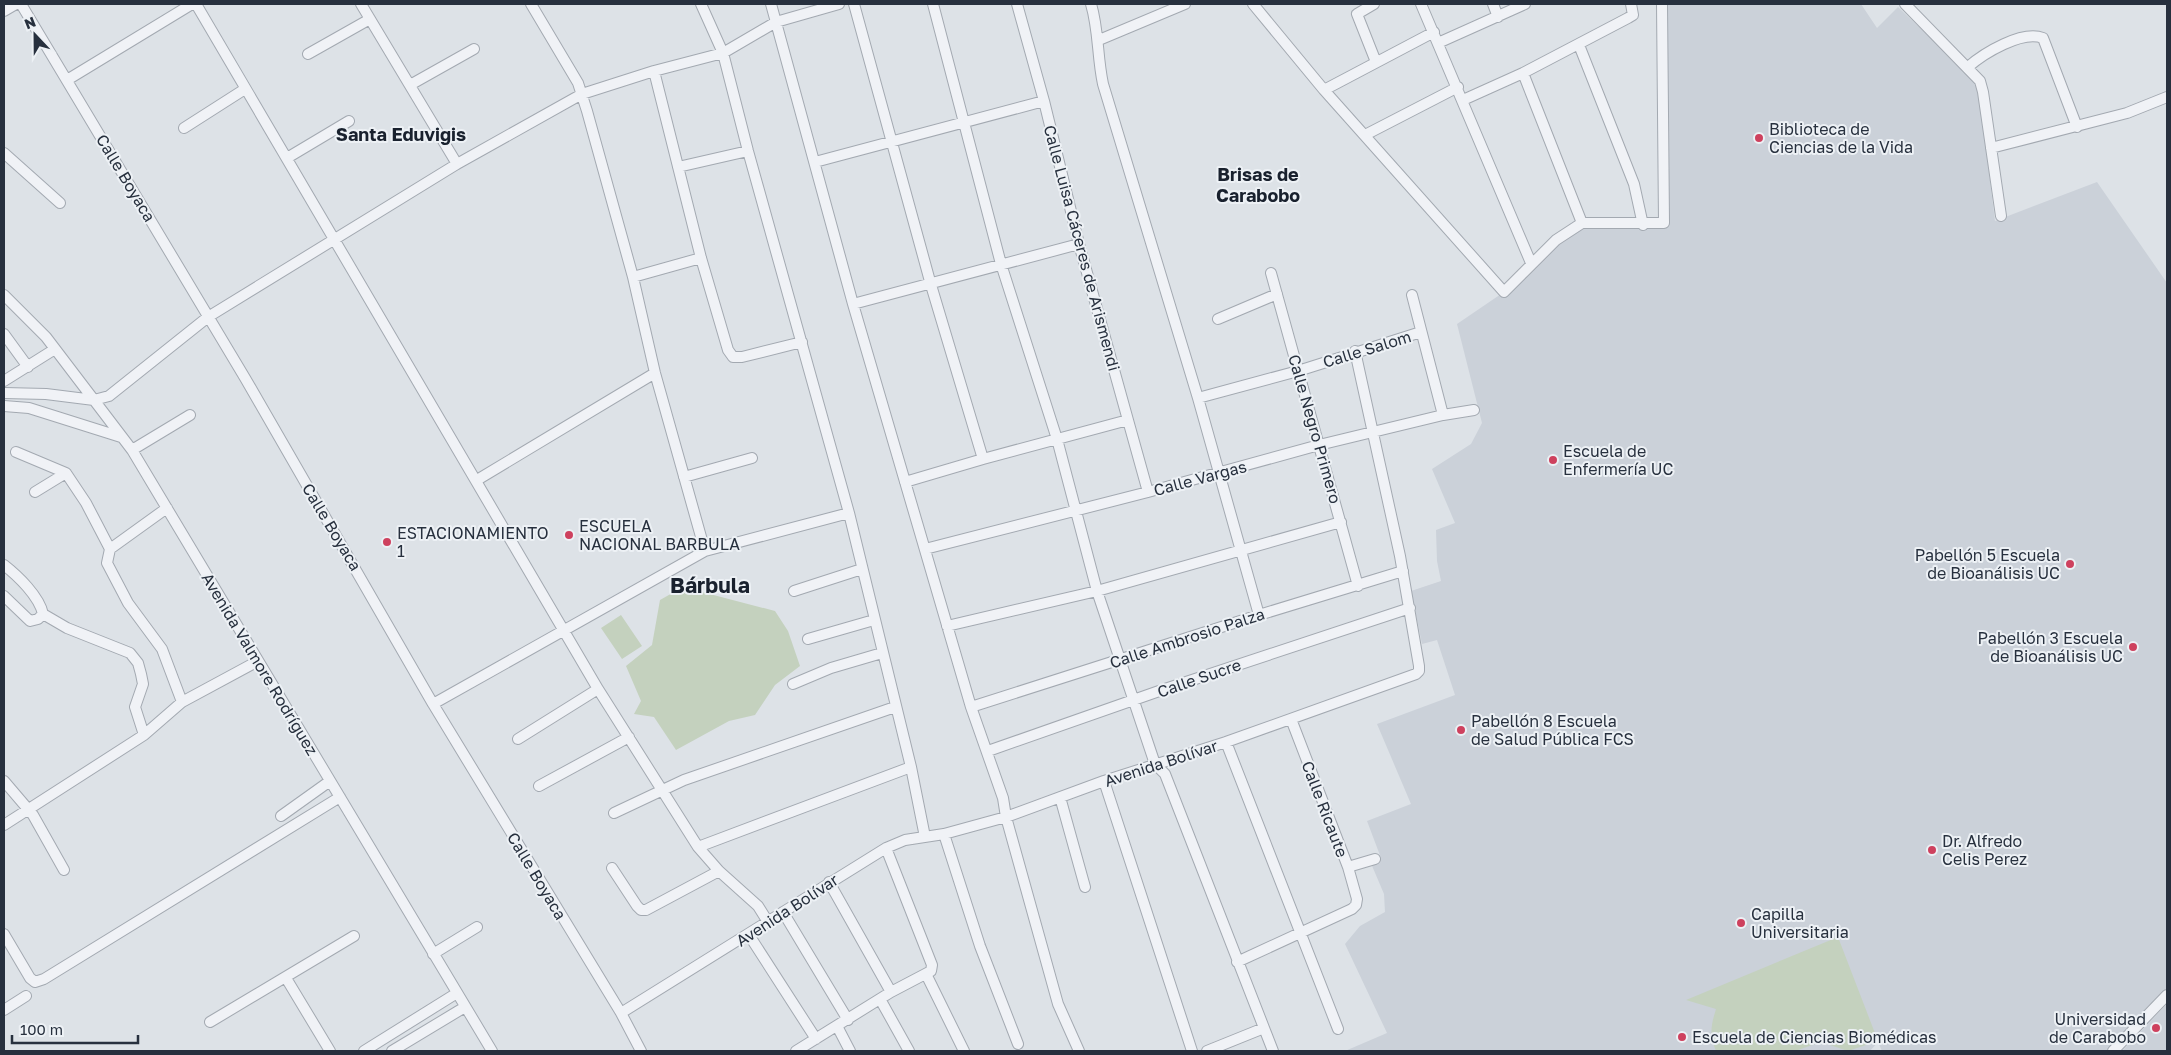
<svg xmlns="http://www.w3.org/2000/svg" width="2171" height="1055" viewBox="0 0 2171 1055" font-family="'Golos Text',sans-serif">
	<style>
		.built { fill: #cbd1d9 }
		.green { fill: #c4d1be }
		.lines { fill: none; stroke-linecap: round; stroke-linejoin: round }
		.minor-casing { stroke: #a3a9b1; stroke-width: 12 }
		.minor { stroke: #f0f2f6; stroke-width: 10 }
		.poi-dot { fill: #ce415e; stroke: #edf1f5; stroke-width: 2 }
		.labels { text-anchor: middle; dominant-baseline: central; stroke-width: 4; stroke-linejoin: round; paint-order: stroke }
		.poi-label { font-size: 16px; fill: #27303e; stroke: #edf1f5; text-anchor: start }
		.street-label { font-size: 16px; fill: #27303e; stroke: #edf1f5 }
		.neighbourhood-label { font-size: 18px; font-weight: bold; fill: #19212e; stroke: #edf1f5 }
		.district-label { font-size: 21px; font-weight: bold; fill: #19212e; stroke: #edf1f5 }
	</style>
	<rect width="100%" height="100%" fill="#dde2e7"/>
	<path class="built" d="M1662 4H1861L1877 28 1898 7 1978 84 1995 221 2097 182 2167 283V995L2113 1051H1882L1878 1042 1870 1051H1345L1387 1033 1345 944 1360 926 1385 912 1384 894 1370 861 1381 858 1367 821 1411 804 1377 724 1455 695 1437 640 1422 644 1411 591 1441 581 1437 561 1436 530 1455 523 1432 469 1471 444 1482 423 1457 324 1504 292 1531 263 1582 227 1665 226Z
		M2167 1004V1051H2122Z"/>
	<path class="green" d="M683 587 775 611 788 631 800 666 775 685 755 715 729 721 676 750 654 717 634 714 641 701 626 666 652 645 660 600Z
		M621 615 642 646 622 659 601 628Z
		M1838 937 1878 1041 1848 1051 1821 1042 1795 1051H1716C1709 1035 1711 1025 1716 1009L1686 1000Z"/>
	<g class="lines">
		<defs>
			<path id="minor" d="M21 4 245 378 433 704 621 1013 641 1051
				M196 4 598 689 698 847 719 871 758 906 768 922
				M361 4 457 164
				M531 4 578 83 587 111 633 277 655 373 705 551
				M701 4 723 53 748 151 849 513 911 767 925 837
				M771 4 853 304 971 707 1003 798 1006 817 1058 1004 1079 1051
				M854 4 931 285 983 459
				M933 4 1001 264 1057 439 1097 591 1155 764 1165 774 1273 1051
				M1017 4 1044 101 1079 244 1148 492
				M1091 4C1099 31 1097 56 1103 84L1198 398 1259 615
				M1253 4 1324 90 1504 292 1556 240 1582 223H1664L1662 4
				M1374 4 1357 14 1376 62
				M1421 4 1531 263
				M1493 4 1498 17
				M1905 4 1980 81 1983 92 2001 216
				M4 11 16 4
				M1099 40 1185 4
				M1438 43 1525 4
				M1579 45 1634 184 1643 225
				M308 54 370 19
				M1968 67C1984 53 2022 30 2043 38L2077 127
				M654 71 701 258 728 350 733 357H742L802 342
				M1523 73 1582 223
				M67 80 192 4
				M410 85 474 49
				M1324 90 1434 32
				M1463 100 1523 73 1628 18 1633 15 1631 4
				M184 128 245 89
				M1365 135 1458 87
				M1991 148 2127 113 2167 97
				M4 153 60 203
				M287 158 349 121
				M815 162 1044 101
				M678 167 748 151
				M1271 273 1358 586
				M633 277 701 258
				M4 295 46 337 132 450 492 1051
				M1412 295 1443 415
				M853 304 1079 244
				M1218 319 1277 294
				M4 334 28 367
				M4 381 55 349
				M4 393 46 394 94 400 109 396 208 317 457 164 582 94 654 71 723 53 776 22 839 4
				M1198 398 1298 371 1421 332
				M4 406 29 408 121 437
				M132 450 190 415
				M16 452 66 473 86 503 110 549
				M684 477 752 458
				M477 480 655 373
				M905 482 983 459 1128 420
				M35 492 66 473
				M167 508 110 549 107 563 128 603 162 649 182 702
				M925 549 1148 492 1319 445 1443 415 1474 410
				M4 565C18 576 39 596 43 614L67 628 130 653 138 663 141 674 143 684 135 707 144 735
				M794 591 862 569
				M4 596 30 621 38 619 43 614
				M947 626 1097 591 1341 522
				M808 639 874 620
				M793 684 831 668 882 653
				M433 704 705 551 849 513
				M971 707 1259 615 1403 571
				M518 739 598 689
				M1226 742 1338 1029
				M988 751 1162 690 1410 608
				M4 781 33 815 64 870
				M1104 781 1192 1051
				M539 786 629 737
				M1060 797 1085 887
				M614 813 684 780 895 707
				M281 816 330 781
				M4 825 144 735 182 702 258 661
				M944 834 980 946 1018 1044
				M698 847 911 767
				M1348 867 1375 859
				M612 868 637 906 641 910H646L719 871
				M829 882 891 992
				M783 912 848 1020
				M4 934 30 978 35 982 44 979 340 797
				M749 935 816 1039
				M433 954 477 927
				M1237 962 1352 909 1356 905 1357 899 1348 867 1291 719
				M926 974 964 1051
				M286 978 330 1051
				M880 999 909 1051
				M4 1010 26 996
				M621 1013 886 848 905 840 944 834 1006 817 1104 781 1226 742 1416 674 1419 671V666L1400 556 1355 351
				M210 1022 354 936
				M837 1026 850 1051
				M364 1051 457 993
				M392 1051 465 1007
				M796 1051 891 992 931 971 932 965 886 848
				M1207 1051 1264 1028
				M2113 1051 2167 995"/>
		</defs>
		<use href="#minor" class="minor-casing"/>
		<use href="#minor" class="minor"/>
	</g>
	<g class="poi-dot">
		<circle cx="1759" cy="138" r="5"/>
		<circle cx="1553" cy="460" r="5"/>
		<circle cx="569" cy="535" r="5"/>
		<circle cx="387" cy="542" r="5"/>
		<circle cx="2070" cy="564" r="5"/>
		<circle cx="2133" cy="647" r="5"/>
		<circle cx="1461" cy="730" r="5"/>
		<circle cx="1932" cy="850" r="5"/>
		<circle cx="1741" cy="923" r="5"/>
		<circle cx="2156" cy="1028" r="5"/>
		<circle cx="1682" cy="1037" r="5"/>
	</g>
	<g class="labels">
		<g class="poi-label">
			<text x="1769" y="129">Biblioteca de<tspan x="1769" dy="18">Ciencias de la Vida</tspan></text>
			<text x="1563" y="451">Escuela de<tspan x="1563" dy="18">Enfermería UC</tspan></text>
			<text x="579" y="526">ESCUELA<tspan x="579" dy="18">NACIONAL BARBULA</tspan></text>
			<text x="397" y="533">ESTACIONAMIENTO<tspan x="397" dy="18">1</tspan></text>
			<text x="2060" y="555" text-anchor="end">Pabellón 5 Escuela<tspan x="2060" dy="18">de Bioanálisis UC</tspan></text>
			<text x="2123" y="638" text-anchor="end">Pabellón 3 Escuela<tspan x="2123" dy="18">de Bioanálisis UC</tspan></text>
			<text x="1471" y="721">Pabellón 8 Escuela<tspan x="1471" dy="18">de Salud Pública FCS</tspan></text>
			<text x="1942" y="841">Dr. Alfredo<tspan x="1942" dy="18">Celis Perez</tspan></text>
			<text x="1751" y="914">Capilla<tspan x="1751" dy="18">Universitaria</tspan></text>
			<text x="2146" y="1019" text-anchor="end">Universidad<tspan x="2146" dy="18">de Carabobo</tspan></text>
			<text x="1692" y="1037">Escuela de Ciencias Biomédicas</text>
		</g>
		<g class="street-label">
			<text transform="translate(126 178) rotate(59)">Calle Boyaca</text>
			<text transform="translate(1082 248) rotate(75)">Calle Luisa Cáceres de Arismendi</text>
			<text transform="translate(1367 349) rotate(-17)">Calle Salom</text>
			<text transform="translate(1315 429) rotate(74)">Calle Negro Primero</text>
			<text transform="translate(1200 478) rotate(-15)">Calle Vargas</text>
			<text transform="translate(332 527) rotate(59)">Calle Boyaca</text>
			<text transform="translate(1187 638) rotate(-18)">Calle Ambrosio Palza</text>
			<text transform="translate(260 664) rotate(59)">Avenida Valmore Rodríguez</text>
			<text transform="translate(1199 678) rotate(-19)">Calle Sucre</text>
			<text transform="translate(1161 763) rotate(-18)">Avenida Bolívar</text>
			<text transform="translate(1325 809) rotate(69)">Calle Ricaute</text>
			<text transform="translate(537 876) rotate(59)">Calle Boyaca</text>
			<text transform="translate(787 910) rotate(-33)">Avenida Bolívar</text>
		</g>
		<g class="neighbourhood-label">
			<text x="401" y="134">Santa Eduvigis</text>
			<text x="1258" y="174">Brisas de<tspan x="1258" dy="21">Carabobo</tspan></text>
		</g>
		<g class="district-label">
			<text x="710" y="585">Bárbula</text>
		</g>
	</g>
	<rect width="2171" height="1055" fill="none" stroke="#27303e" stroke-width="10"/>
	<g transform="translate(35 35) rotate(338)" stroke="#edf1f5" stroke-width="4" paint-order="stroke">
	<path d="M0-4L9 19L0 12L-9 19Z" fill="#27303e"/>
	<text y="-8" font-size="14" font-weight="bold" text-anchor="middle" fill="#27303e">N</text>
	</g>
	<path d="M12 1035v8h126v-8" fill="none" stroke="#27303e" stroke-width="2.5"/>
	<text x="20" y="1035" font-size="15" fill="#27303e" stroke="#edf1f5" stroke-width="4" paint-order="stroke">100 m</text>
</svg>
